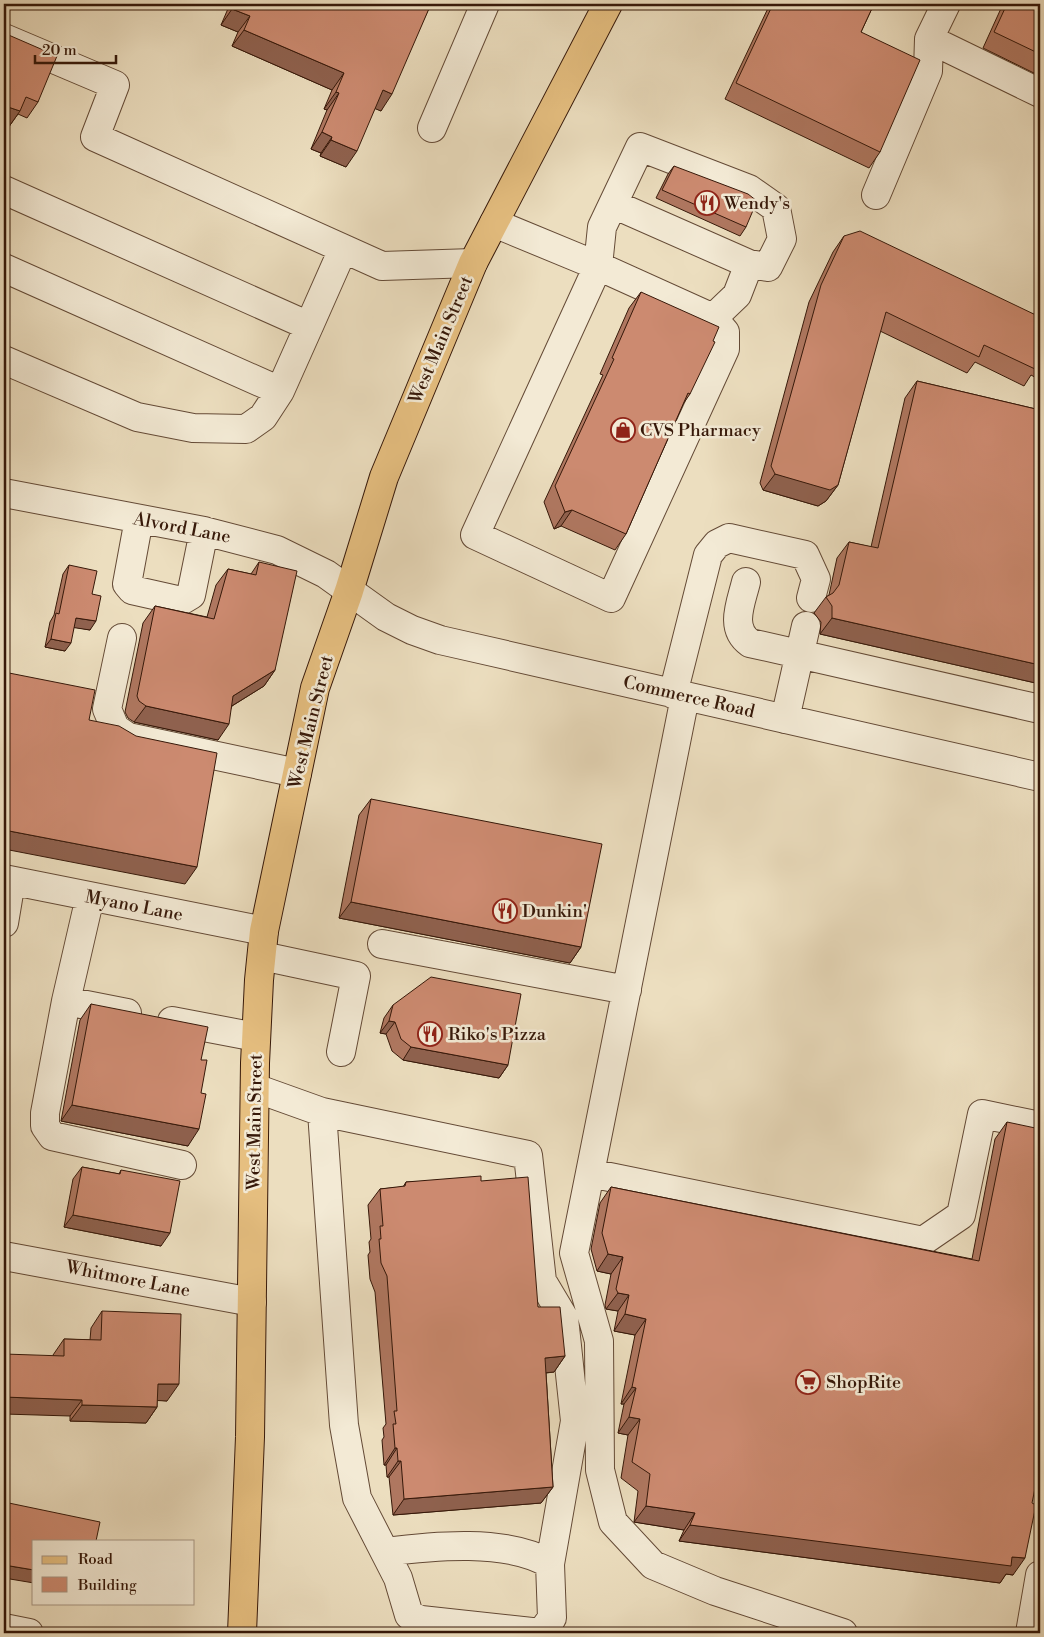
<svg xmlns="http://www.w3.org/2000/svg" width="1044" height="1637" viewBox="0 0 1044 1637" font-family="'Libre Bodoni',serif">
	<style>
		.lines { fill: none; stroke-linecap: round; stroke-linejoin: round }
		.minor-casing { stroke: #644a36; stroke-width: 30 }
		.major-casing { stroke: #361809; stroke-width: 30 }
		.minor { stroke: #f3ead5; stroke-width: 28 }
		.major { stroke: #e6bf80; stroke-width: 28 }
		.wall { fill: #af7760; stroke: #361809 }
		.shaded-wall { fill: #8f614e; stroke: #361809 }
		.building { fill: #cc8a70; stroke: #361809 }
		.labels { text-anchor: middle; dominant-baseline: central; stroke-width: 5; stroke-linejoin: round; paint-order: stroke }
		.poi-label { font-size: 18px; fill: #361809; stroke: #f3ead5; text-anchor: start }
		.street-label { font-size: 18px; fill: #361809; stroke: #f3ead5 }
	</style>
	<rect width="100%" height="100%" fill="#ecdebf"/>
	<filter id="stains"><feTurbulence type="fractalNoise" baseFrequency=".004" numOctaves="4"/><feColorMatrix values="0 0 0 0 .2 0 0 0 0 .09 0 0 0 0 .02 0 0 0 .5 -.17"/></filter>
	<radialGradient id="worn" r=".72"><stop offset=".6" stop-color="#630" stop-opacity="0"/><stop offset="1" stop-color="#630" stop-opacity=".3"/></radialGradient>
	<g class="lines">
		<defs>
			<path id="minor" d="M4 38 115 85 95 137 382 266 473 263
				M929 39 1040 93
				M432 128 485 4
				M4 190 309 326 343 249
				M876 195 928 71 929 39 946 4
				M494 223 598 266 475 535 611 598 725 349V332L713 318 598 266 602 227 640 147 749 189 776 208 782 239 768 267 749 264 613 204
				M4 268 280 391 309 326
				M713 318 737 295 749 264
				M4 360 137 417 193 428 246 429 263 417 280 391
				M4 493 204 531 277 550 326 574 386 617 412 630 440 640 1040 777
				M139 519 127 584 132 590 181 601 191 595 204 531
				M746 582C741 603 729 628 750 643L1040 709
				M122 638 107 709 115 728 128 737 297 773
				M673 694 708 555 717 544 729 538 805 555 816 579 811 598
				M685 697 590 1173 923 1241 961 1215 982 1114 1040 1126
				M785 719 806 626
				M4 879 264 931
				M4 923 11 881
				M382 944 627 990
				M262 956 356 976 341 1052
				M66 1001 90 897
				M127 1013 66 1001 45 1113V1126L52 1136 182 1165
				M172 1021 256 1037
				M255 1088 322 1112 344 1425 357 1498 398 1578 409 1615 421 1620 541 1633 552 1618 550 1564C507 1538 432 1546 385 1552
				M322 1112 528 1155 542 1281 564 1318 575 1421 550 1564
				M590 1173 574 1253 599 1341 600 1470 613 1522 653 1565 715 1591 843 1633
				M4 1256 252 1302
				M4 1628 29 1633
				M1030 1633 1040 1575"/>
			<path id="major" d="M242 1633 250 1437 255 1063 259 980 264 931 315 688 349 591 384 477 473 263 608 4"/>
		</defs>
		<use href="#minor" class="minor-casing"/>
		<use href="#major" class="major-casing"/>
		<use href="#minor" class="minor"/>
		<use href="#major" class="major"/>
	</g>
	<path class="wall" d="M230 4H431L381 111 375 108 346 167 320 156 321 153 311 149 327 110 324 109 332 90 232 46 238 32 221 25Z
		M770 4H874L861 32 880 152 869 168 725 99Z
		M1003 4H1040V76L983 48Z
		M4 33 38 102 27 118 18 114 8 128 4 126Z
		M674 166 746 227 740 236 656 198 668 174Z
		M844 236 1040 317V380L1031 375 1024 386 975 362 967 373 880 331 838 485 826 501 818 506 763 490 760 483 809 302 833 252Z
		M641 292 690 394 683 404 626 534 615 550 561 526 554 529 544 502 603 375 600 374 629 308Z
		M917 381 1040 410V684L820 634 821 622 814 613 826 597 829 595 837 558 849 542 871 547 905 398Z
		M259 562 275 670 264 686 232 706 218 740 134 722 128 718 125 712 143 623 155 606 207 617 216 585 228 569 251 574Z
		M69 565 92 594 90 630 74 627 65 651 45 647 50 622 54 615 63 574Z
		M371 799 581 947 570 963 339 918 359 815Z
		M91 1004 201 1060 188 1146 61 1121 80 1020Z
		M393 1005 508 1065 499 1078 403 1060 392 1051 386 1034 380 1033 384 1018Z
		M1007 1122 1013 1575 1006 1574 1000 1583 679 1541 684 1530 634 1522 638 1491 621 1478 628 1435 618 1433 624 1404H621L635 1335 614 1331 618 1311 606 1309 605 1305 611 1274 597 1271 591 1249 600 1203 611 1187 972 1259 995 1139Z
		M82 1167 119 1174 121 1170 161 1246 64 1227 73 1179Z
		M481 1181 538 1307 565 1356 554 1372 546 1373 553 1487 541 1503 393 1515 389 1477H387L386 1465H384L382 1440 384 1437 383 1428 386 1424 375 1292 370 1279 368 1255 370 1252 369 1242 371 1239 368 1205 380 1189 403 1187 406 1182Z
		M102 1311 167 1401 157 1400V1407L146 1423 70 1421V1416L53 1355 64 1339 90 1340 91 1328Z"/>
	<path class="shaded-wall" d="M232 9 250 16 238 32 221 25Z
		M244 30 344 73 332 90 232 46Z
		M383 90 392 94 381 111 371 107Z
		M336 92 339 93 327 110 324 109Z
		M8 107 20 111 8 128 4 126V113Z
		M322 132 332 137 321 153 311 149Z
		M331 140 357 151 346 167 320 156Z
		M775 474 838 485 826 501 818 506 763 490Z
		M572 510 561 526 554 529 565 512Z
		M76 618 96 621 90 630 70 627Z
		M832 618 1040 665V684L820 634Z
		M51 639 71 643 65 651 45 647Z
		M275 670 264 686 222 712 233 696Z
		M146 706 229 724 218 740 134 722Z
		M4 830 197 867 185 884 4 849Z
		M351 902 581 947 570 963 339 918Z
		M389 1021 395 1022 386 1034 380 1033Z
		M411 1047 508 1065 499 1078 403 1060Z
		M72 1105 199 1129 188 1146 61 1121Z
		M73 1215 170 1233 161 1246 64 1227Z
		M608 1254 623 1257 611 1274 597 1271Z
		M618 1293 629 1295 618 1311 606 1309Z
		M625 1314 646 1319 635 1335 614 1331Z
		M565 1356 554 1372 533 1374 545 1358Z
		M158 1384H179L167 1401 147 1400Z
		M632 1387 636 1388 624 1404H621Z
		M4 1397 82 1400 70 1416 4 1414Z
		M82 1405 157 1407 146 1423 70 1421Z
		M629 1417 640 1419 628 1435 618 1433Z
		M395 1448H397L386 1465H384Z
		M398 1461H401L389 1477H387Z
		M553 1487 541 1503 393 1515 404 1499Z
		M646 1506 695 1513 684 1530 634 1522Z
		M690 1525 1012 1557 1025 1558 1013 1575 1006 1574 1000 1583 679 1541Z
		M4 1565 34 1570V1583L4 1578Z"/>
	<path class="building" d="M234 4H431L392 94 383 90 357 151 331 140 332 137 322 132 339 93 336 92 344 73 244 30 250 16 232 9Z
		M773 4H874L861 32 920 60 880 152 736 83Z
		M1007 4H1040V54L994 32Z
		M4 33 57 56 38 102 26 97 20 111 8 107 4 117Z
		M674 166 748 194 757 201 746 227 662 190Z
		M860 231 1040 317V358L1035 369 984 345 979 357 886 312 838 485 830 490 775 474 771 466 821 285 844 236Z
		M641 292 719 327 713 341 715 342 690 394 688 393 626 534 572 510 565 512 555 486 614 359 612 358Z
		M917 381 1040 410V665L832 618V606L826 597 833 593 839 585 849 542 878 548Z
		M259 562 297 571 275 670 233 696 229 724 146 706 139 701 137 696 155 606 214 619 228 569 256 575Z
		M69 565 97 571 92 594 101 596 96 621 76 618 71 643 51 639 56 613 59 614Z
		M4 672 95 690 89 720 119 726 136 736 217 753 197 867 4 830Z
		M371 799 602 844 581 947 351 902Z
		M431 977 521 994 508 1065 411 1047 401 1039 395 1022 389 1021 393 1005Z
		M91 1004 208 1027 201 1060H207L201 1093 206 1094 199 1129 72 1105Z
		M4 1119 8 1120 4 1145Z
		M1007 1122 1040 1129V1464L1032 1503 1036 1505 1025 1558 1012 1557 1011 1566 690 1525 695 1513 646 1506 650 1474 632 1462 640 1419 629 1417 636 1388 632 1387 646 1319 625 1314 629 1295 618 1293 616 1289 623 1257 608 1254 602 1233 611 1187 979 1261Z
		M82 1167 120 1174 121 1170 180 1181 170 1233 73 1215Z
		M481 1176V1181L528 1177 538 1307H560L565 1356 545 1358 553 1487 404 1499 401 1461H398L397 1448H395L393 1424H396L394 1411H397L387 1276 381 1263 379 1239H381L380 1226H383L380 1189 405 1186 406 1182Z
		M102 1311 181 1314 179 1384H158L157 1407 82 1405V1400L4 1397V1354L64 1356V1339L101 1340Z
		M4 1502 100 1522 96 1541H34V1570L4 1565Z"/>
	<defs>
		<symbol id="restaurant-ring" viewBox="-11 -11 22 22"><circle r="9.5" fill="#f3ead5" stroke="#8f2418" stroke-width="1.5"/><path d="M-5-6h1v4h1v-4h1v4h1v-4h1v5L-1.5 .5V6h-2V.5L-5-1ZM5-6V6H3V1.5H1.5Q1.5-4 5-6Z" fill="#8f2418"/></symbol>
		<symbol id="shop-ring" viewBox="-11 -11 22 22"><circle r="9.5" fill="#f3ead5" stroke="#8f2418" stroke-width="1.5"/><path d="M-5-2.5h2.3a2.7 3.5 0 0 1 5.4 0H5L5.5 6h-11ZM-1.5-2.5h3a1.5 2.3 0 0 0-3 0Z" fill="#8f2418"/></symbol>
		<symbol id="supermarket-ring" viewBox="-11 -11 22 22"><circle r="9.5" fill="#f3ead5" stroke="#8f2418" stroke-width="1.5"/><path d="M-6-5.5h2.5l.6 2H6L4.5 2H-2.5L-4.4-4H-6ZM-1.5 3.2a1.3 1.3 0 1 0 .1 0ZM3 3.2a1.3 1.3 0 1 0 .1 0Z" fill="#8f2418"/></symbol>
	</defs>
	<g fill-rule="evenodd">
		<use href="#restaurant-ring" x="693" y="189" width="28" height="28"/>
		<use href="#shop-ring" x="609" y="416" width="28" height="28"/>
		<use href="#restaurant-ring" x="491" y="897" width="28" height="28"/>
		<use href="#restaurant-ring" x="416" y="1020" width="28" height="28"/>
		<use href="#supermarket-ring" x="794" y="1368" width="28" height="28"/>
	</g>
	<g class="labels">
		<g class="poi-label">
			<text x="724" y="203">Wendy's</text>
			<text x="640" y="430">CVS Pharmacy</text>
			<text x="522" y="911">Dunkin'</text>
			<text x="448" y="1034">Riko's Pizza</text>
			<text x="826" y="1382">ShopRite</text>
		</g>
		<g class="street-label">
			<text transform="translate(441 340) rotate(-67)">West Main Street</text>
			<text transform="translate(182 528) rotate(11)">Alvord Lane</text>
			<text transform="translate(689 697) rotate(13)">Commerce Road</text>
			<text transform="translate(311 722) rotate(-76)">West Main Street</text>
			<text transform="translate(134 906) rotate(11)">Myano Lane</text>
			<text transform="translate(255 1122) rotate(-89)">West Main Street</text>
			<text transform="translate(128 1279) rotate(11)">Whitmore Lane</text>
		</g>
	</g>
	<rect width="1044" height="1637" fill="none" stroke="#ecdebf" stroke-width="20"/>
	<rect x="5" y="5" width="1034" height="1627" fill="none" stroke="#361809" stroke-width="2.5"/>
	<rect x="10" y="10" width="1024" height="1617" fill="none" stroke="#361809"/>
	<rect x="32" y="1540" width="162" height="65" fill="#f3ead5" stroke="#a79683"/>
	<rect x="42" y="1556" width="25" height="8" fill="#e6bf80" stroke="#a79683"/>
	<text x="78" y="1564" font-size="15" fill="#361809">Road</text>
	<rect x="42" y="1577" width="25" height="15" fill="#cc8a70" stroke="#a79683"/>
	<text x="78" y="1590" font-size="15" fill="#361809">Building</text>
	<path d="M35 55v8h81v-8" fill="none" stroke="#361809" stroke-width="2.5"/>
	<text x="42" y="55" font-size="15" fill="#361809" stroke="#f3ead5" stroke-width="4" paint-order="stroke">20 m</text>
	<rect width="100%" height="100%" filter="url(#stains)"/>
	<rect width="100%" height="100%" fill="url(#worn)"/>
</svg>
